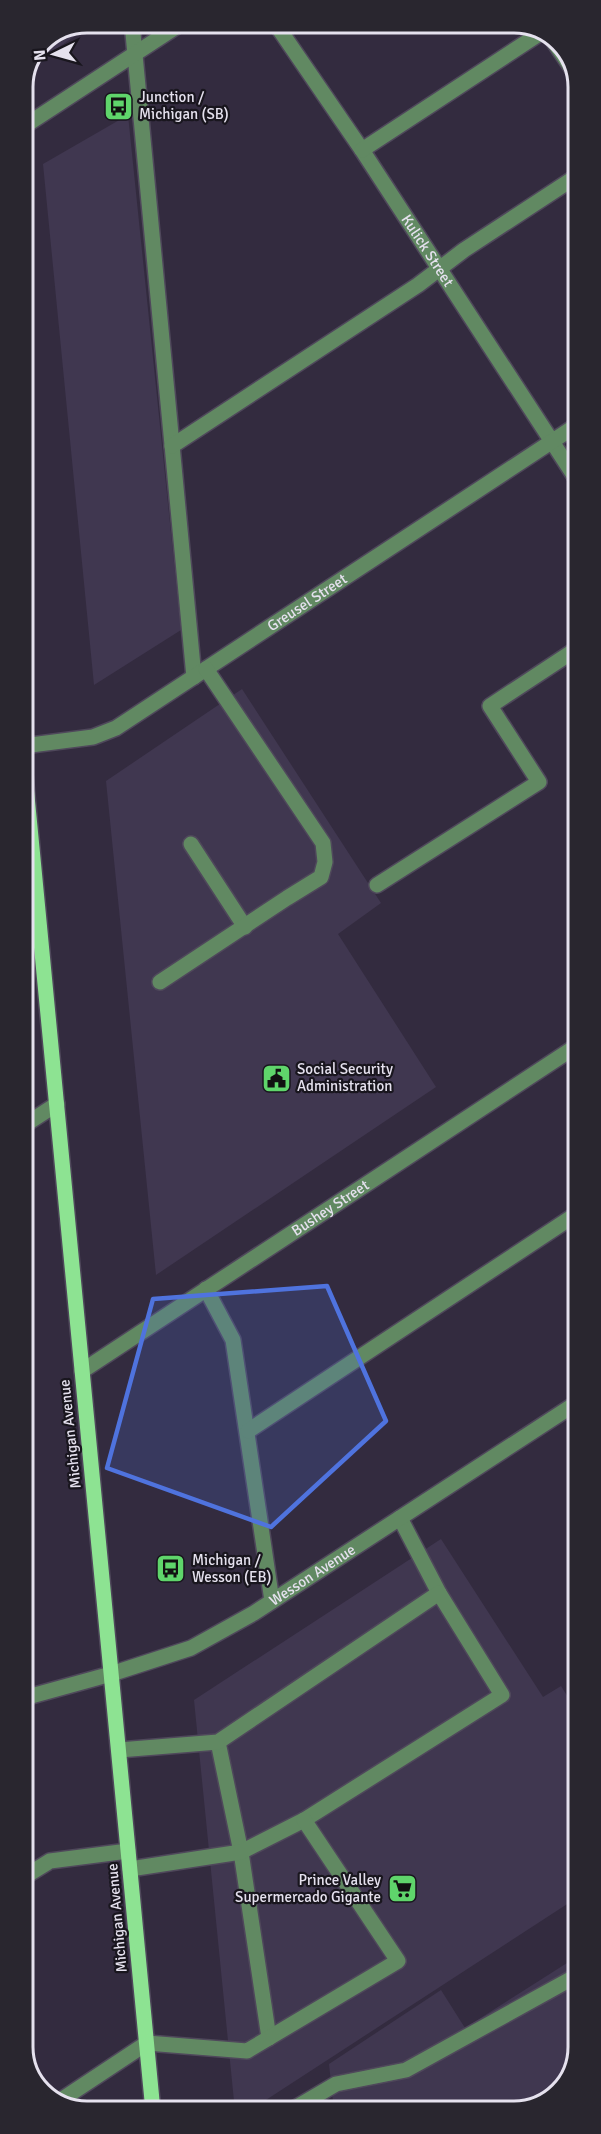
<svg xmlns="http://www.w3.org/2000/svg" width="601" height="2134" viewBox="0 0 601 2134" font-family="Signika,sans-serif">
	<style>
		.built { fill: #403750 }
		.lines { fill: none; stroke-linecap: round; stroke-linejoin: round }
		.minor-casing { stroke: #4f485b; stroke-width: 18 }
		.major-casing { stroke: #4f485b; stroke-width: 18 }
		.minor { stroke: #618962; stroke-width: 15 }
		.major { stroke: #8de392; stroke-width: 15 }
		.marked { fill: #4f73de; fill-opacity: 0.2; stroke: #4f73de; stroke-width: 4.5; stroke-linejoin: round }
		.labels { text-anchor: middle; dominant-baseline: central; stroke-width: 4.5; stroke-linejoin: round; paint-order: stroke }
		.poi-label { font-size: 15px; fill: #e5e1ee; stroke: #19161e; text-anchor: start }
		.street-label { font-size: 15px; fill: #e5e1ee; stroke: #19161e }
		.rim { fill: none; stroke: #e5e1ee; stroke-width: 3 }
	</style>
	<rect width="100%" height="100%" fill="#332b3f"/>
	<path class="built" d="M87 23H94L40 60 38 48 41 41Z
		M128 115 181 630 94 685 43 164Z
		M242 689 381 903 338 934 436 1087 156 1275 106 781Z
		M441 1539 543 1697 561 1686 578 1713V1897L249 2111H235L194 1700Z
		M578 1956V2048L563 2089 527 2110 334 2111 329 2064 441 1990 465 2028Z"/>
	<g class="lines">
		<defs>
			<g id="minor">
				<path d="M132 23 194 677"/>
				<path id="s1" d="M275 23 362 150 577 480"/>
				<path d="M550 36 577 76"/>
				<path d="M23 127 182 23"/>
				<path d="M362 150 542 32"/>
				<path d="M172 446 418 285 464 250 577 176"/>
				<path id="s2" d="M23 746 93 737 116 728 577 425"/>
				<path d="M191 844 245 927"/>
				<path d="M377 885 539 782 490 706 578 648"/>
				<path d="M160 982 287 898 321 877 325 862 323 843 206 669"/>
				<path d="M23 1126 57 1104"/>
				<path d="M206 1289 233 1340 272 1601"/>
				<path id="s3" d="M82 1371 578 1045"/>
				<path d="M248 1431 578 1213"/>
				<path d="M400 1518 439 1593"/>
				<path id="s4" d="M24 1698 111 1674 191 1648 254 1613 578 1402"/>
				<path d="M218 1742 241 1852 269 2038"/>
				<path d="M119 1750 218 1742 439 1593 502 1695 304 1820 241 1852 130 1869"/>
				<path d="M24 1877 50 1861 128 1851"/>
				<path d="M58 2102 147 2043 247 2051 398 1961 304 1820"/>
				<path d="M290 2111 336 2084 406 2070 578 1975"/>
			</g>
			<path id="major" d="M23 754 153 2111"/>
		</defs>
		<use href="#minor" class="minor-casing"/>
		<use href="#major" class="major-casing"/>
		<use href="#minor" class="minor"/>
		<use href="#major" class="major"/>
	</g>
	<path class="marked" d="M327 1286 386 1421 271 1527 107 1468 153 1299Z"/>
	<defs>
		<symbol id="bus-square" viewBox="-11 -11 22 22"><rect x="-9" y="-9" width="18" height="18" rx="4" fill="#5fd56b" stroke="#19161e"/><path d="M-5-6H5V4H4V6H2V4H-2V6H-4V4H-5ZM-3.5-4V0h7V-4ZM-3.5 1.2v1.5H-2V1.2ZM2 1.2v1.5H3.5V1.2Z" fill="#111"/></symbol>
		<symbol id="civic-square" viewBox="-11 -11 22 22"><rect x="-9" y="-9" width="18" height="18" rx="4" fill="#5fd56b" stroke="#19161e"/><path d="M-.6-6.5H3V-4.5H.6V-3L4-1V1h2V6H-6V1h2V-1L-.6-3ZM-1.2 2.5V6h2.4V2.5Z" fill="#111"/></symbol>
		<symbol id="supermarket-square" viewBox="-11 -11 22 22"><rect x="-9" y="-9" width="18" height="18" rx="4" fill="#5fd56b" stroke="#19161e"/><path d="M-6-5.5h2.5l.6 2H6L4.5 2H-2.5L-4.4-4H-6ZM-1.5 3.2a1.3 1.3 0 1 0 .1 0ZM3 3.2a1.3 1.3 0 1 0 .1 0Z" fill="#111"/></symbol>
	</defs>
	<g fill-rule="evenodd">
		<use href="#bus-square" x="102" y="90" width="33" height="33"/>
		<use href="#civic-square" x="260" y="1062" width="33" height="33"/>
		<use href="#bus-square" x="154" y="1552" width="33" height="33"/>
		<use href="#supermarket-square" x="386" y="1872" width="33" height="33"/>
	</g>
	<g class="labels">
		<g class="poi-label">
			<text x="139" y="97">Junction /<tspan x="139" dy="17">Michigan (SB)</tspan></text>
			<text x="297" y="1069">Social Security<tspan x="297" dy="17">Administration</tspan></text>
			<text x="192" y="1560">Michigan /<tspan x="192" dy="17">Wesson (EB)</tspan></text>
			<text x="381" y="1880" text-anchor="end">Prince Valley<tspan x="381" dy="17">Supermercado Gigante</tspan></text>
		</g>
		<g class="street-label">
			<text stroke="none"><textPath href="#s1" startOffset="274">Kulick Street</textPath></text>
			<text stroke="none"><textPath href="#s2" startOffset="324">Greusel Street</textPath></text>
			<text stroke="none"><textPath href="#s3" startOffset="297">Bushey Street</textPath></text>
			<text transform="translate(70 1434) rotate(-96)">Michigan Avenue</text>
			<text stroke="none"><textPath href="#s4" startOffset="316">Wesson Avenue</textPath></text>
			<text transform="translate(117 1918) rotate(-95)">Michigan Avenue</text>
		</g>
	</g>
	<path d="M0 0H601V2134H0ZM87 33H514A54 54 0 0 1 568 87V2047A54 54 0 0 1 514 2101H87A54 54 0 0 1 33 2047V87A54 54 0 0 1 87 33Z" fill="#29262f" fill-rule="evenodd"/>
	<path class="rim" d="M87 33H514A54 54 0 0 1 568 87V2047A54 54 0 0 1 514 2101H87A54 54 0 0 1 33 2047V87A54 54 0 0 1 87 33Z"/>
	<g transform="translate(54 54) rotate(265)" stroke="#19161e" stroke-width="4.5" paint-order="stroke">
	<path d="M0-4.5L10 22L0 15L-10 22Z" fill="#e5e1ee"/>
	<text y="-9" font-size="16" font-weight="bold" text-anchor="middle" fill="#e5e1ee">N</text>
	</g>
</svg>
